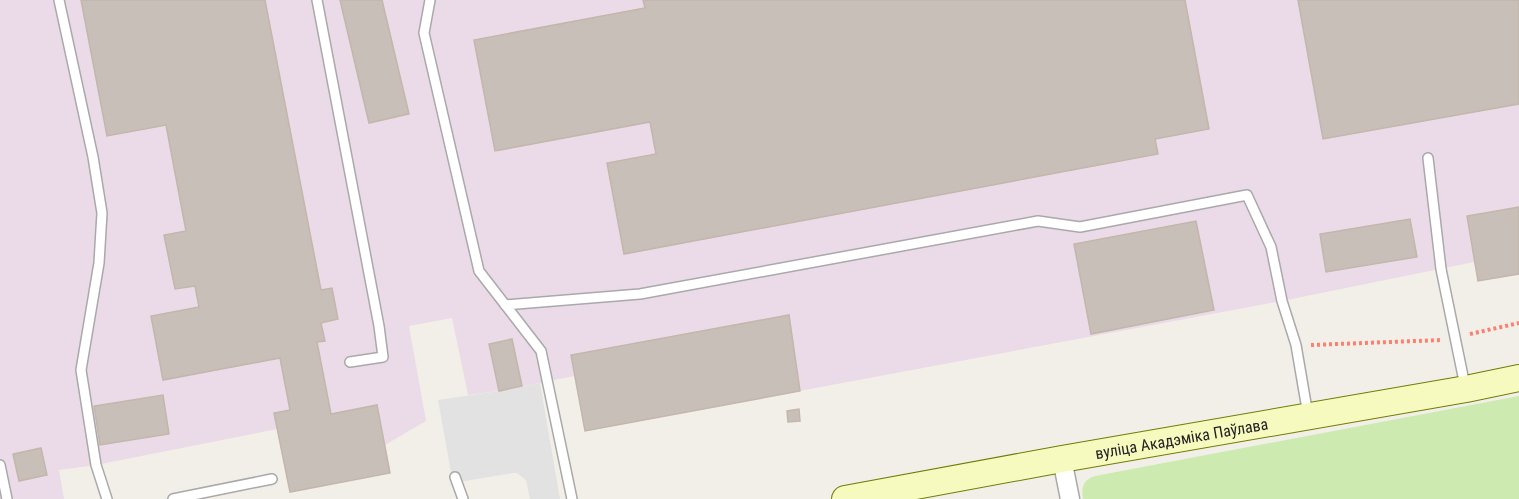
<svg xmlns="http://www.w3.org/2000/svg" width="1519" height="499" viewBox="0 0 1519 499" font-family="'Roboto Condensed',sans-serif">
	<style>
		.industrial { fill: #ebdbe8 }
		.grass { fill: #cdebb0 }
		.parking { fill: #e2e2e2 }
		.building { fill: #c7bfb8; stroke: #c4b6ab; stroke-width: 1.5 }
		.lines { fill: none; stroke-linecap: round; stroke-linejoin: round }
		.service-casing { stroke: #a9a9a9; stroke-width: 12 }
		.minor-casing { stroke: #a9a9a9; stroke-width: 21 }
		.secondary-casing { stroke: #707d05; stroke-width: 28 }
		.path { stroke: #fa8072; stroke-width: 4; stroke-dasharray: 3 3; stroke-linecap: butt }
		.service { stroke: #fff; stroke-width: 9 }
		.minor { stroke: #fff; stroke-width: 18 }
		.secondary { stroke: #f7fabf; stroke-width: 26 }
		.labels { text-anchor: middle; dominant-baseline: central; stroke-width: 4.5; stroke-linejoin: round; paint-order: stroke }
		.street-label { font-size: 16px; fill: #222; stroke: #fff }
	</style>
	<rect width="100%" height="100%" fill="#f2efe9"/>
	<path class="industrial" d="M0 0H1519V274L1478 281 1474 262 1282 301 585 431 574 376 499 391 468 395 452 318 409 326 426 421 385 445 390 473 290 492 277 429 96 465 59 470 64 499H0Z"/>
	<path class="grass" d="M1519 396V499H1083C1081 487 1083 480 1095 476Z"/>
	<path class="parking" d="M540 383 560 499H530L526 480 517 473H513L453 483 438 400 499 391Z"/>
	<path class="building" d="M81 0H265L321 290 332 288 338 319 321 323 325 341 317 342 331 414 377 405 390 473 290 492 274 413 290 410 280 358 163 380 151 316 199 307 195 286 175 289 164 235 186 231 166 125 107 136Z
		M340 0H382L409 114 369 123Z
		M643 0H1185L1209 129 1155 139 1158 154 624 254 607 163 656 154 650 122 495 151 474 40 645 8Z
		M1298 0H1519V104L1323 139Z
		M1519 207V274L1478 281 1467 216Z
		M1410 219 1417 257 1326 272 1320 234Z
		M1196 221 1214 310 1091 334 1074 244Z
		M789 315 800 391 585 431 571 355Z
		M512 339 522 386 499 391 489 344Z
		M163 395 169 434 100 445 94 406Z
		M799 409 800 421 788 422 787 411Z
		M41 448 47 475 19 481 13 454Z"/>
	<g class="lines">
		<defs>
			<path id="service" d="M59 0 93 157 102 213 99 263 81 370 96 465 107 499
				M317 0 379 326 383 357 350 362
				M430 0 424 33 479 271 541 351 572 499
				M1428 158 1441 269 1465 386
				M505 305 640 294 1038 221 1080 227 1247 195 1271 247 1282 301 1296 345 1308 415
				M0 465 7 499
				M455 477 463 499
				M173 499 272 479"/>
			<path id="minor" d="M1062 459 1070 499"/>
			<g id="secondary">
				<path id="s1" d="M845 499 1062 459 1466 389 1519 378"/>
			</g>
		</defs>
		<use href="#service" class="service-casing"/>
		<use href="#minor" class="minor-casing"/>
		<use href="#secondary" class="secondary-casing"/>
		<path class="path" d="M1470 334 1519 323
			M1311 345 1442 340"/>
		<use href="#service" class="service"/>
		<use href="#minor" class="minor"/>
		<use href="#secondary" class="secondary"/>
	</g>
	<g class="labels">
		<g class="street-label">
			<text stroke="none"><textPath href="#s1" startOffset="342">вуліца Акадэміка Паўлава</textPath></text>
		</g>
	</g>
</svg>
